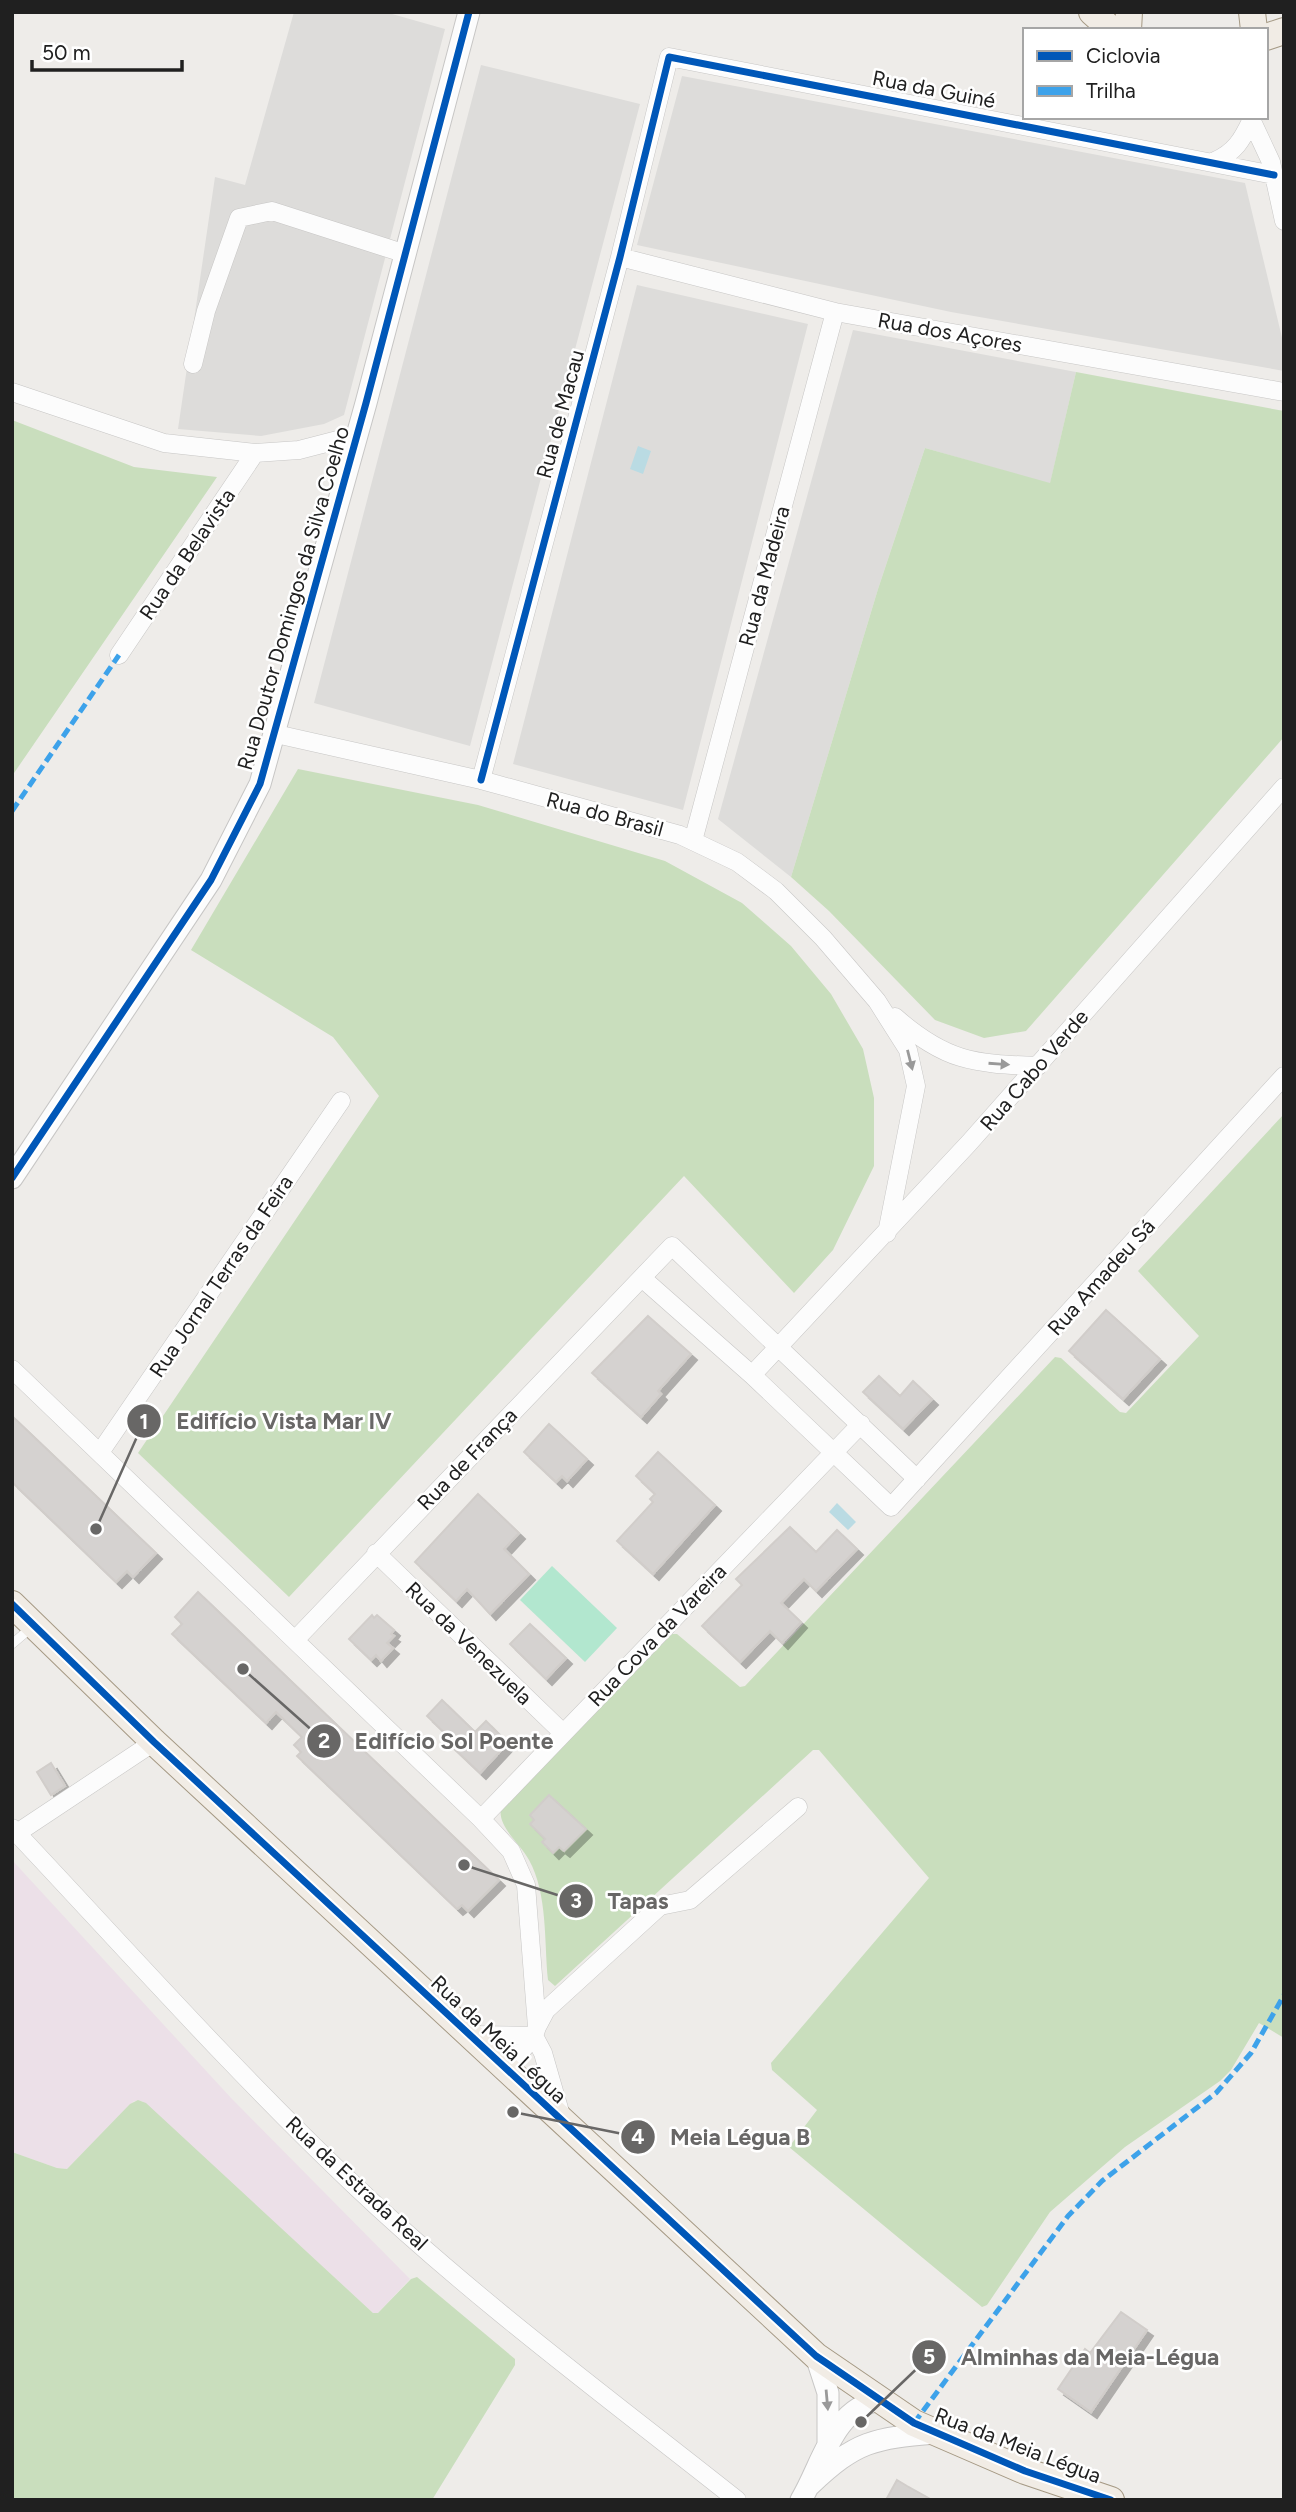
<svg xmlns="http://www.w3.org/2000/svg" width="1296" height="2512" viewBox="0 0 1296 2512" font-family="Figtree,sans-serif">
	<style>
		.residential { fill: #dddcda }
		.industrial { fill: #ece0e8 }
		.forest { fill: #c9debd }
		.pitch { fill: #b2e7cf }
		.water { fill: #badbe3 }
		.building { fill: #d5d2d0; stroke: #d1cdca; stroke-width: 2; filter: url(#shadow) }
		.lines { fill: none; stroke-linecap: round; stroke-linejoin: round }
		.service-casing { stroke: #c7c6c5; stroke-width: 10 }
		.minor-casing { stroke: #c7c6c5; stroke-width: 19 }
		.tertiary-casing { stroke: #c7c6c5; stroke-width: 23 }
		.primary-casing { stroke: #a59984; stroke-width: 28 }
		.service { stroke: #fcfcfc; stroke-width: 9 }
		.minor { stroke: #fcfcfc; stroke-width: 18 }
		.tertiary { stroke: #fcfcfc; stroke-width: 21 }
		.primary { stroke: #f1ece5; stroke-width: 26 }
		.quiet { stroke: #3da2ea; stroke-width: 5; stroke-dasharray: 10 5; stroke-linecap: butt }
		.cycleway-casing { stroke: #fff; stroke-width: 11 }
		.cycleway { stroke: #0057b8; stroke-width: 7 }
		.oneway { fill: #999 }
		.labels { text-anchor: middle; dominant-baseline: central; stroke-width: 5; stroke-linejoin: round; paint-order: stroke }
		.street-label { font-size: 21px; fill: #202020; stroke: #fff }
		.leader { fill: none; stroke: #686766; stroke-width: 2.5 }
		.callout-dot { fill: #686766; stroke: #fff; stroke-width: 2.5 }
		.mark-label { font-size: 21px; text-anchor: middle; font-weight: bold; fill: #fff }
		.callout-label { font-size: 23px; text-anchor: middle; font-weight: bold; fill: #686766; stroke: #fff; stroke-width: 5; stroke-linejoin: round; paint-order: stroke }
	</style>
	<defs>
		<filter id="shadow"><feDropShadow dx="6" dy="6" stdDeviation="0" flood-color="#0004"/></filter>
	</defs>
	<rect width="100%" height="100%" fill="#eeece9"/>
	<path class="residential" d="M294 12H385L445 29 344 415 324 424 261 436 178 429 215 177 245 185Z
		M481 65 640 104 470 746 314 703Z
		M682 76 1245 183 1284 346V371L951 312 637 245Z
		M637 285 808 324 683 810 513 764Z
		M853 330 1076 372 1050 484 925 448 878 589 791 877 718 819Z"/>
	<path class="industrial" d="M12 1860 232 2099 410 2279 378 2313H373L142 2101H134L67 2169 57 2168 12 2152Z"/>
	<path class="forest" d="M1076 372 1284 411V737L1026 1031 984 1038 935 1020 829 911 791 877 878 589 925 448 1050 483Z
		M12 420 134 467 217 477 12 776Z
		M298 769 478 805 665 861 742 903 791 946 831 994 863 1049 874 1098V1166L833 1250 794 1293 684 1176 289 1597 138 1453 379 1096 333 1037 191 950Z
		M1284 1114V2038L1259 2023 1231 2070 1220 2081 1125 2147 1050 2212 987 2305 982 2307 789 2147 817 2110 772 2070 771 2063 929 1878 819 1750H813L555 1986 548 1980C544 1943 548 1894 529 1860 521 1844 497 1827 501 1808L672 1634H677L740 1687 745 1686 1055 1357 1061 1358 1120 1412 1126 1413 1199 1336 1138 1271Z
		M138 2100 146 2103 373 2313H378L411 2279 417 2277 515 2359V2365L432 2500H12V2152L57 2168 67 2169 130 2104Z"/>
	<path class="pitch" d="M552 1566 617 1628 585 1662 520 1600Z"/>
	<path class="water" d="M638 446 651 451 643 474 630 469Z
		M837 1503 856 1522 848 1530 829 1512Z"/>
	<path class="building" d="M1106 1310 1160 1359 1123 1399 1069 1351Z
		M648 1316 691 1354 658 1391 661 1394 641 1417 592 1373Z
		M879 1376 900 1396 913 1381 932 1399 903 1429 863 1392Z
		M12 1416 156 1553 133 1577 127 1571 116 1582 12 1482Z
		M549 1424 587 1459 567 1481 562 1476 556 1482 524 1452Z
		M658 1452 715 1505 653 1574 617 1541 653 1502 650 1499 655 1494 636 1476Z
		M478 1494 519 1533 504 1549 529 1574 490 1614 467 1589 456 1601 415 1562Z
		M790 1527 816 1552 837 1530 857 1549 816 1591 804 1579 781 1603 801 1622 782 1643 770 1631 740 1662 702 1626 742 1585 736 1579Z
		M198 1592 499 1880 468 1911 462 1905 457 1909 297 1756 301 1752 294 1745 302 1737 276 1712 266 1723 172 1634 182 1624 175 1617Z
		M372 1615 374 1618 377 1615 394 1630 391 1634 394 1636 387 1643 393 1648 381 1661 376 1655 371 1660 349 1639Z
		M530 1624 566 1658 546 1679 510 1644Z
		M442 1700 475 1732 486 1721 508 1743 480 1773 445 1740 448 1736 427 1716Z
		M51 1763 65 1786 51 1795 37 1772Z
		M549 1795 586 1829 564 1851 559 1847 553 1853 542 1842 545 1839 530 1824 534 1820 530 1815Z
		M1121 2312 1147 2330 1091 2412 1058 2389 1085 2349 1090 2353Z
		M897 2480 907 2486 932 2500H886Z"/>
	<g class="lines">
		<defs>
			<path id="service" d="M12 1644 32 1627"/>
			<path id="minor" d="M1250 117 1271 162 1284 221
				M1215 161C1235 152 1242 140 1251 121
				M620 257 835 312 1284 392
				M193 364 206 311 239 218 272 211 406 254
				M12 392 164 443 255 453 299 450 357 435
				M119 655 255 453
				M276 734 481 780 680 835 737 862 776 891 823 938 877 1001 908 1050 916 1086 887 1233
				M481 780 620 257 669 57 1274 175
				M693 841 835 312
				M895 1017C945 1061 973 1064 1038 1066
				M642 1278 752 1375 891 1507 1284 1076
				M12 1369 481 1819 511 1851 526 1885 537 2027 534 2036 506 2069
				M752 1375 969 1143 1284 787
				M101 1451 341 1101
				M376 1553 562 1732
				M295 1640 672 1246 917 1479
				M481 1819 861 1424
				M12 1828C124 1947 234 2071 353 2184 473 2298 607 2397 737 2500
				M17 1833 154 1742
				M537 2027 546 2010 660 1906 690 1900 798 1807
				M470 2035 534 2036
				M534 2036 543 2053 562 2119"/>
			<path id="tertiary" d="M12 1178 211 880 260 784 366 403 469 12
				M816 2356 828 2393V2443
				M810 2485C856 2441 874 2438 936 2433
				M801 2500C823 2463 833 2408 880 2400"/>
			<path id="primary" d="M1092 12 1112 30
				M1252 12 1254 30
				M1128 30 1129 12
				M1266 37 1284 31
				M12 1604 154 1742 816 2356 914 2423 1025 2471 1111 2500"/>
		</defs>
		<use href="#service" class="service-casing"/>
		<use href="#minor" class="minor-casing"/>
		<use href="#tertiary" class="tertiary-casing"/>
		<use href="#primary" class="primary-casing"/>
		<use href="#service" class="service"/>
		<use href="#minor" class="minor"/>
		<use href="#tertiary" class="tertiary"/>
		<use href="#primary" class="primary"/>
		<path class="quiet" d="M12 811 119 655
			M914 2423 1068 2216 1102 2181 1216 2093 1251 2053 1284 1995"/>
		<defs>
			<path id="cycleway" d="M481 780 620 257 669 57 1274 175
				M12 1178 211 880 260 784 366 403 469 12
				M12 1604 154 1742 816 2356 914 2423 1025 2471 1111 2500"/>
		</defs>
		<use href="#cycleway" class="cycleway-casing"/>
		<use href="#cycleway" class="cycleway"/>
	</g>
	<defs><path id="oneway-solid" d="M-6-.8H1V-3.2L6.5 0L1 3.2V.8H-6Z" transform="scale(1.75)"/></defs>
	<g class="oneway">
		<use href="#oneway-solid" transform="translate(910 1060) rotate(76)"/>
		<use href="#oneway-solid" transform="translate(999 1064) rotate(4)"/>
		<use href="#oneway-solid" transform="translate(827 2400) rotate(85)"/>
	</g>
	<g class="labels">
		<g class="street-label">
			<text transform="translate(934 89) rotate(11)">Rua da Guiné</text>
			<text transform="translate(950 332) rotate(10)">Rua dos Açores</text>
			<text transform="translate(560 414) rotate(-75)">Rua de Macau</text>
			<text transform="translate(187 554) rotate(-56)">Rua da Belavista</text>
			<text transform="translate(764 576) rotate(-75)">Rua da Madeira</text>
			<text transform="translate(293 598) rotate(-74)">Rua Doutor Domingos da Silva Coelho</text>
			<text transform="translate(605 814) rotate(15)">Rua do Brasil</text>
			<text transform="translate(1034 1070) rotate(-49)">Rua Cabo Verde</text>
			<text transform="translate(221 1276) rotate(-56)">Rua Jornal Terras da Feira</text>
			<text transform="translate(1101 1277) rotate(-48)">Rua Amadeu Sá</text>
			<text transform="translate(467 1459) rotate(-46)">Rua de França</text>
			<text transform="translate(657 1635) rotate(-46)">Rua Cova da Vareira</text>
			<text transform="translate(469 1643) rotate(44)">Rua da Venezuela</text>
			<text transform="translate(499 2039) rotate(43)">Rua da Meia Légua</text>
			<text transform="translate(357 2183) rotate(43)">Rua da Estrada Real</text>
			<text transform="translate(1018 2445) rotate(21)">Rua da Meia Légua</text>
		</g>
	</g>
	<path class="leader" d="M96 1529L144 1421M243 1669L324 1741M464 1865L576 1901M513 2112L638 2137M861 2422L929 2357"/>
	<g class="callout-dot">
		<circle cx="96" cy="1529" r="7"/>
		<circle cx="243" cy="1669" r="7"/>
		<circle cx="464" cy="1865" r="7"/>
		<circle cx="513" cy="2112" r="7"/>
		<circle cx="861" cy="2422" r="7"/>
		<circle cx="144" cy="1421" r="18"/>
		<circle cx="324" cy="1741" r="18"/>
		<circle cx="576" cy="1901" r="18"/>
		<circle cx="638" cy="2137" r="18"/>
		<circle cx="929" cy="2357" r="18"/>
	</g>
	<g class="mark-label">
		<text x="144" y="1429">1</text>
		<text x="324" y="1748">2</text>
		<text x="576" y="1908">3</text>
		<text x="638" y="2144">4</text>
		<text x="929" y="2364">5</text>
	</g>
	<g class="callout-label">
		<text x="284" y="1429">Edifício Vista Mar IV</text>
		<text x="454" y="1749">Edifício Sol Poente</text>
		<text x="638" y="1909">Tapas</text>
		<text x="740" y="2145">Meia Légua B</text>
		<text x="1090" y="2365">Alminhas da Meia-Légua</text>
	</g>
	<rect width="1296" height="2512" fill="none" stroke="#202020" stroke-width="28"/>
	<rect x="1023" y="28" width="245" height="91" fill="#ffffff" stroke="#a6a6a6" stroke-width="2"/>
	<rect x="1037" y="51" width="35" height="10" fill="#0057b8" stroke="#a6a6a6" stroke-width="2"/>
	<text x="1086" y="63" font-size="21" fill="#202020">Ciclovia</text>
	<rect x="1037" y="86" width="35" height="10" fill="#3da2ea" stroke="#a6a6a6" stroke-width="2"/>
	<text x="1086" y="98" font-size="21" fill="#202020">Trilha</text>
	<path d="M32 60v10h150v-10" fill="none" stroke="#202020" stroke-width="3.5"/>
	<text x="42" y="60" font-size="21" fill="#202020" stroke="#ffffff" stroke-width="5" paint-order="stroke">50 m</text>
</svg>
